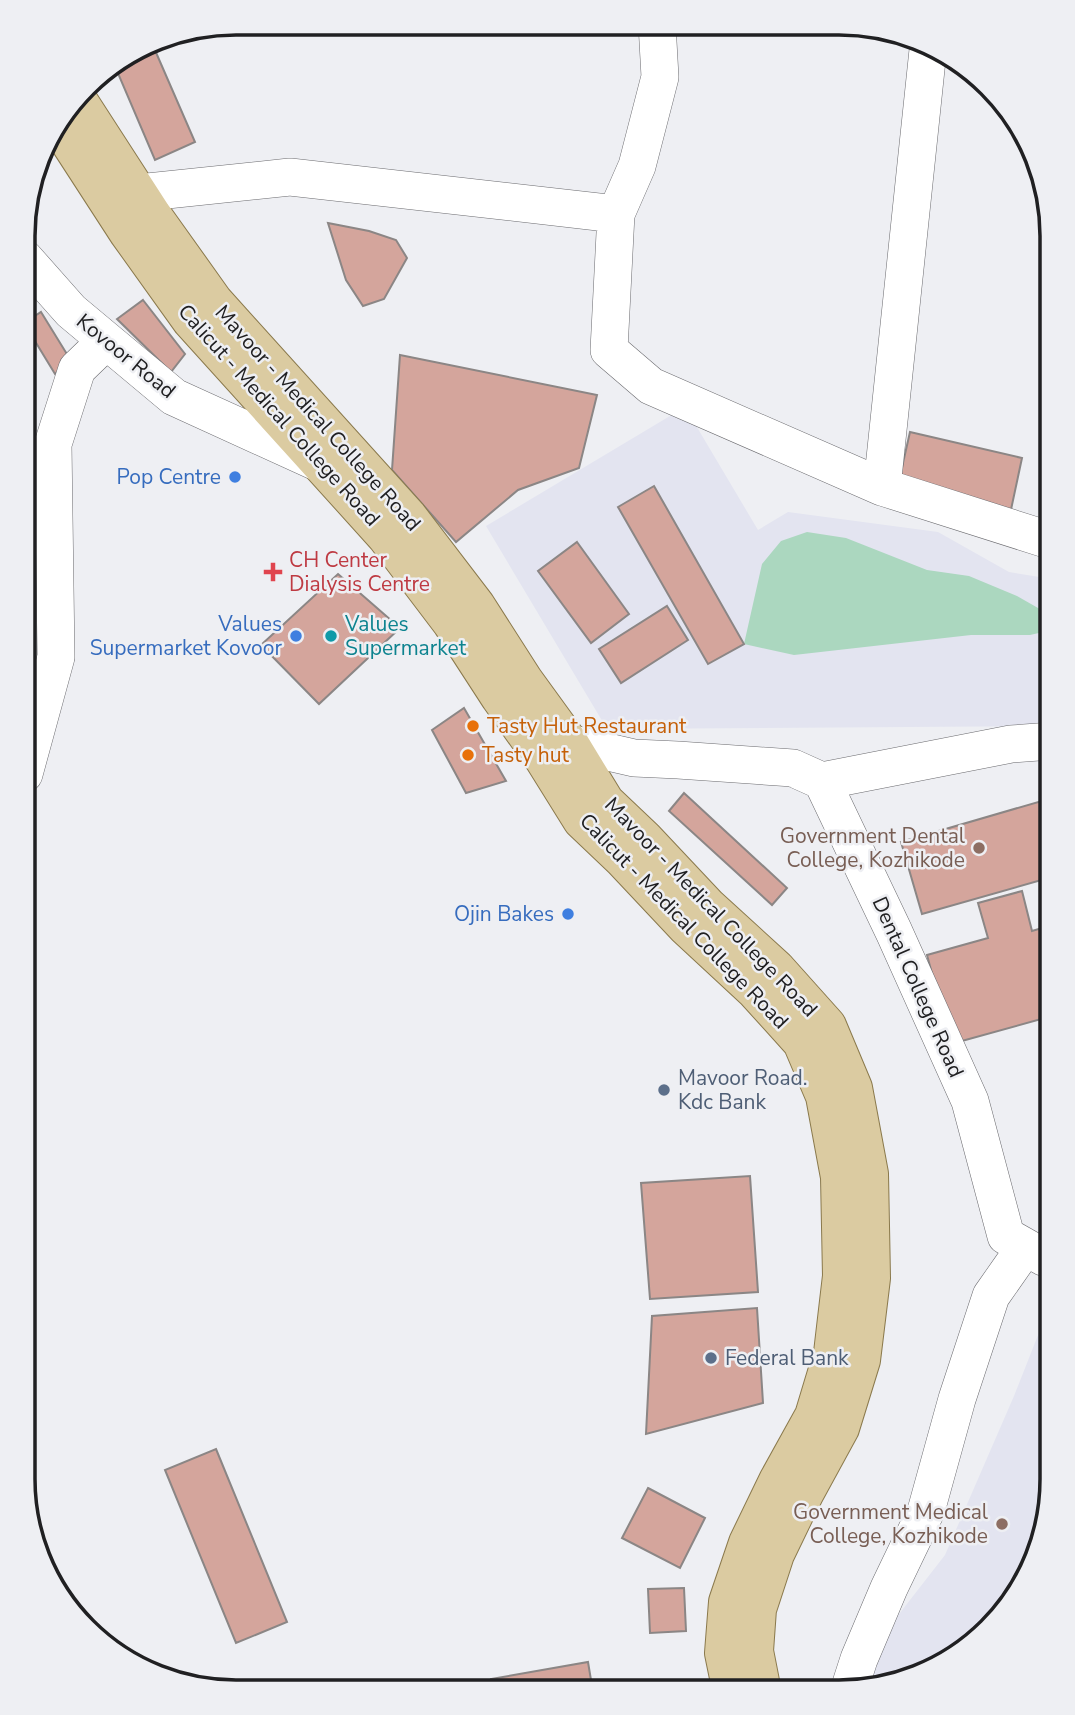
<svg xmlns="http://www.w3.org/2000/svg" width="1075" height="1715" viewBox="0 0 1075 1715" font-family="'Nunito Sans',sans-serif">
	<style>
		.built { fill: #e3e4f0 }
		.green { fill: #abd7bf }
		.building { fill: #d4a59c; stroke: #8b8685; stroke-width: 2 }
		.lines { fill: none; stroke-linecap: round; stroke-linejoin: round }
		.minor-casing { stroke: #6b6b6f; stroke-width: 38 }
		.major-casing { stroke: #8a794c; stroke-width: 40 }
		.minor { stroke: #fff; stroke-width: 37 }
		.major { stroke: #dbcba1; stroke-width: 38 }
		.shop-dot { fill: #3f7fe0; stroke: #eeeff3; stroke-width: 2.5 }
		.health-dot { fill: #e0444e; stroke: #eeeff3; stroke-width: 2.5 }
		.culture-dot { fill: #0f9aa8; stroke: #eeeff3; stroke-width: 2.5 }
		.food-dot { fill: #e8710a; stroke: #eeeff3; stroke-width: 2.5 }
		.education-dot { fill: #8d6e63; stroke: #eeeff3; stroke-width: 2.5 }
		.service-dot { fill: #5c6f8a; stroke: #eeeff3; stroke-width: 2.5 }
		.labels { text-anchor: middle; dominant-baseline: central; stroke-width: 5; stroke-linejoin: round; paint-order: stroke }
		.street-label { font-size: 21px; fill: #202022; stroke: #eeeff3 }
		.shop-label { font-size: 21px; fill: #366cbe; stroke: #eeeff3; text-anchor: end }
		.health-label { font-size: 21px; fill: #be3a42; stroke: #eeeff3; text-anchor: start }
		.culture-label { font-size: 21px; fill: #0d838f; stroke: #eeeff3; text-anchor: start }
		.food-label { font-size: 21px; fill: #c56008; stroke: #eeeff3; text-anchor: start }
		.education-label { font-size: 21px; fill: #785e54; stroke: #eeeff3; text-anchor: end }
		.service-label { font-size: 21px; fill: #4e5e75; stroke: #eeeff3; text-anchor: start }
		.rim { fill: none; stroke: #202022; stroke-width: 3.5 }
	</style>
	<rect width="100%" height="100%" fill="#eeeff3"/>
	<path class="built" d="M685 407 758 530 788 512 938 532 1009 572 1052 579V726L607 729 486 526Z
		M1052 1321V1493L1036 1560 1008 1608 920 1676 864 1687 882 1636 945 1555 1014 1396 1042 1325Z"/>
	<path class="green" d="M807 532 846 538 927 570 969 576 1017 596 1052 616V630L1030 635H971L794 655 744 644 762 564 781 541Z"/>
	<path class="building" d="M151 41 195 142 155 160 114 64Z
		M328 223 369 231 396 240 407 258 384 299 363 306 346 280Z
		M143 300 185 354 171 372 117 319Z
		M41 312 70 359 55 374 24 323Z
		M400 355 597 395 579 468 518 490 456 542 392 470Z
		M910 432 1022 458 1009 519 896 494Z
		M654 486 744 644 708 664 618 507Z
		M577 542 629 614 591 643 538 571Z
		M338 574 400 628 319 704 261 645Z
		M667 606 688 640 621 683 599 649Z
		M464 708 506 781 466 793 432 730Z
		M684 793 787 888 772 905 669 811Z
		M1052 798V877L922 914 901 842Z
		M1022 891 1032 931 1052 925V1016L951 1044 927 955 988 938 978 903Z
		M750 1176 758 1292 650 1299 641 1183Z
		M757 1308 763 1403 646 1434 652 1316Z
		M216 1449 287 1622 236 1643 165 1470Z
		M648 1488 705 1518 680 1568 622 1538Z
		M684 1588 686 1631 650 1633 648 1589Z
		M588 1662 593 1692 493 1691 491 1679Z"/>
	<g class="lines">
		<defs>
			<path id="minor" d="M138 193 290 177 616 214 637 166 660 77 657 24
				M616 214 609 350 651 386 882 487 1052 541
				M24 258 71 311 174 397 321 464
				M882 487 928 50
				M569 743 634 758 678 760 793 768 822 781 894 932 970 1101 1006 1236 1045 1258 1052 1257
				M24 774 56 657 53 444 77 369 106 341
				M822 781 1011 744 1052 741
				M849 1690 859 1659 889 1588 926 1511 957 1399 991 1296 1019 1256 1022 1245"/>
			<path id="major" d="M77 99 152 215 214 302 408 517 476 606 524 681 569 743 605 802 644 839 707 906 776 969 827 1026 853 1088 869 1174 871 1278 861 1360 840 1428 804 1494 775 1554 757 1609 754 1651 762 1692
				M58 124 128 232 191 320 386 536 452 623 500 697 544 759 582 820 623 859 686 926 755 990 802 1042 825 1096 840 1177 842 1276 833 1353 814 1416 778 1481 748 1543 728 1602 724 1653 732 1692"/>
		</defs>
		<use href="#minor" class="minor-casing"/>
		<use href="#major" class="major-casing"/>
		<use href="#minor" class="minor"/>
		<use href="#major" class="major"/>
	</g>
	<g class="shop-dot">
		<circle cx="235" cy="477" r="7"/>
		<circle cx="296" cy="636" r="7"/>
		<circle cx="568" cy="914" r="7"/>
	</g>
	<path class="health-dot" d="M269.5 561.5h7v7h7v7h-7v7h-7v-7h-7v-7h7z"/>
	<circle class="culture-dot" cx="331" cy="636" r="7"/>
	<g class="food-dot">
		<circle cx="473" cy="726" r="7"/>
		<circle cx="468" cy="755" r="7"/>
	</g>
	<g class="education-dot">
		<circle cx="979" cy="848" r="7"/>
		<circle cx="1002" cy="1524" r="7"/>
	</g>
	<g class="service-dot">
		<circle cx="664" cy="1090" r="7"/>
		<circle cx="711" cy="1358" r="7"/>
	</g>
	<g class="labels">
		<g class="street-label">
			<text transform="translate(126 356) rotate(39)">Kovoor Road</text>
			<text transform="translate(279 415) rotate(48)">Calicut - Medical College Road</text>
			<text transform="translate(318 418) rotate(48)">Mavoor - Medical College Road</text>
			<text transform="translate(711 907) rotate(46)">Mavoor - Medical College Road</text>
			<text transform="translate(684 921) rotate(46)">Calicut - Medical College Road</text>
			<text transform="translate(918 987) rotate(66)">Dental College Road</text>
		</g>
		<g class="shop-label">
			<text x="221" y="477">Pop Centre</text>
			<text x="282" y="624">Values<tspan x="282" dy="24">Supermarket Kovoor</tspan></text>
			<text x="554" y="914">Ojin Bakes</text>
		</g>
		<g class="health-label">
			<text x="289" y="560">CH Center<tspan x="289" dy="24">Dialysis Centre</tspan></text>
		</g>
		<g class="culture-label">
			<text x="345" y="624">Values<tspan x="345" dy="24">Supermarket</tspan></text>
		</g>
		<g class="food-label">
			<text x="487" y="726">Tasty Hut Restaurant</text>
			<text x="482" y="755">Tasty hut</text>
		</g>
		<g class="education-label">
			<text x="965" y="836">Government Dental<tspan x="965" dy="24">College, Kozhikode</tspan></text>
			<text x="988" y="1512">Government Medical<tspan x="988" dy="24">College, Kozhikode</tspan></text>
		</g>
		<g class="service-label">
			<text x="678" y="1078">Mavoor Road.<tspan x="678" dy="24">Kdc Bank</tspan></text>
			<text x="725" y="1358">Federal Bank</text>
		</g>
	</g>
	<path d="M0 0H1075V1715H0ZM236 35H839A201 201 0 0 1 1040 236V1479A201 201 0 0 1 839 1680H236A201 201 0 0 1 35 1479V236A201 201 0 0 1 236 35Z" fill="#eeeff3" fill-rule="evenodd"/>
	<path class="rim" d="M236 35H839A201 201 0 0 1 1040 236V1479A201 201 0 0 1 839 1680H236A201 201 0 0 1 35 1479V236A201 201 0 0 1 236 35Z"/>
</svg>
